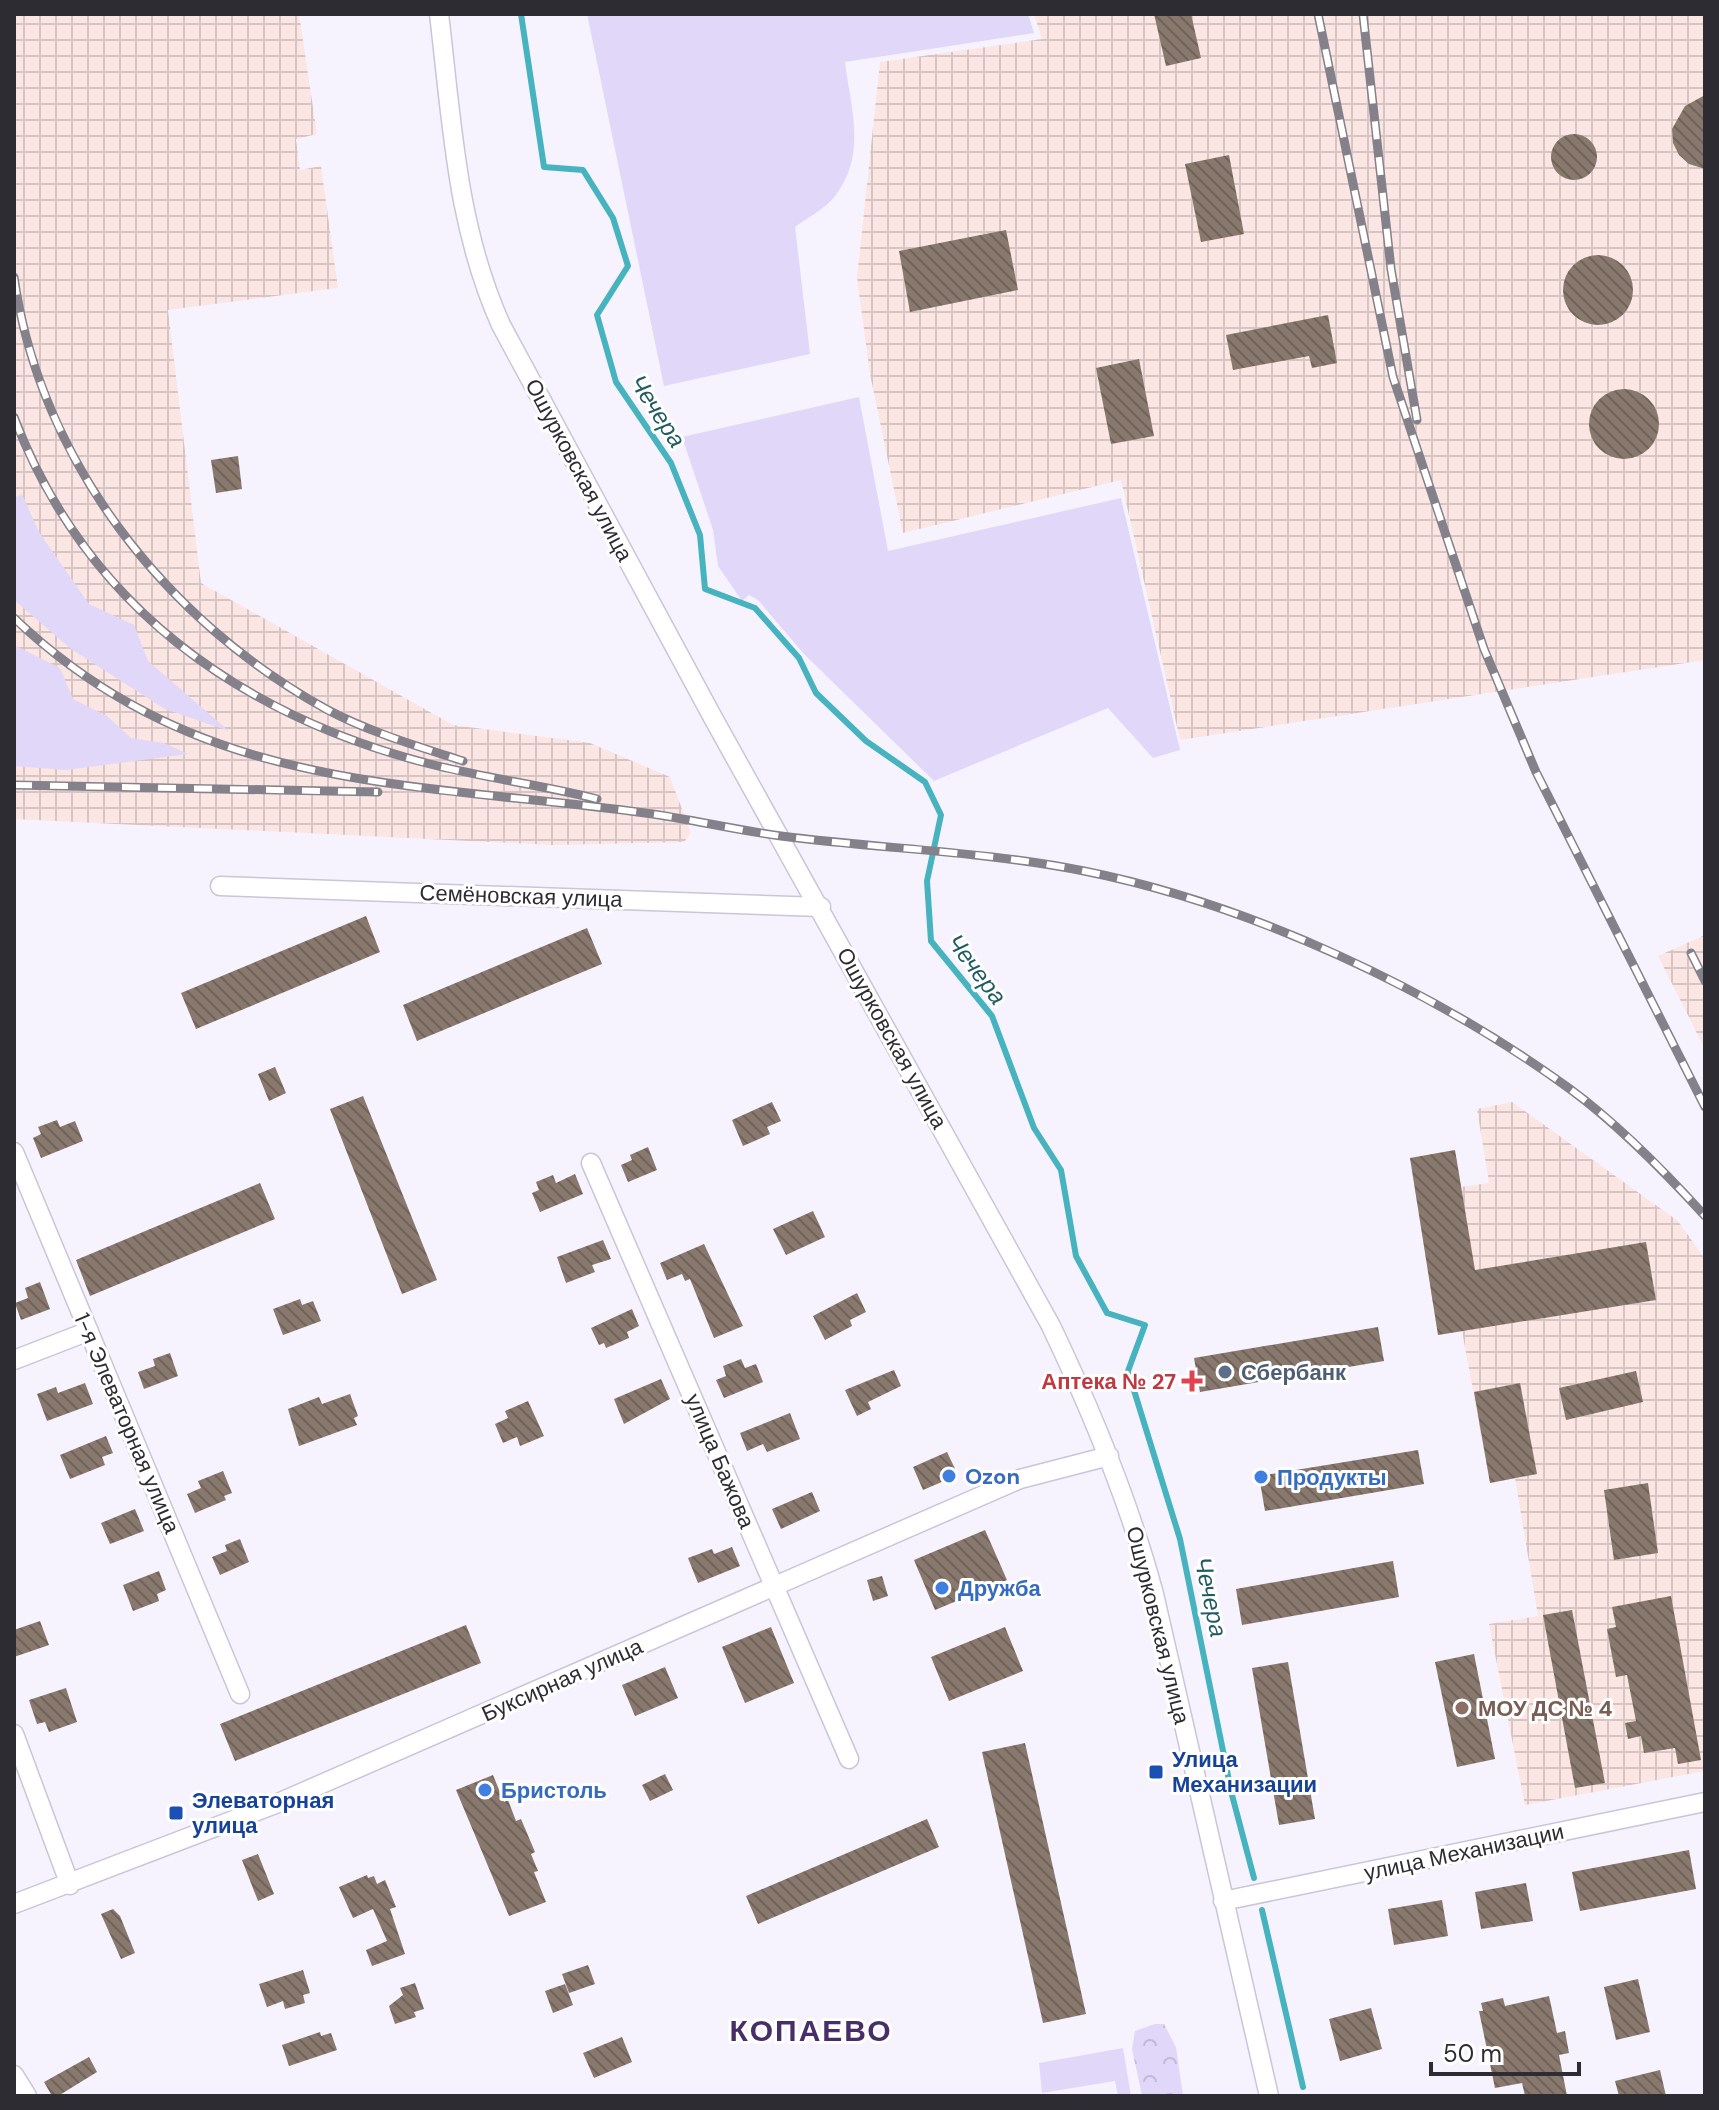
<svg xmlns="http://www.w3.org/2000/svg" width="1719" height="2110" viewBox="0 0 1719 2110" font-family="'DM Sans',sans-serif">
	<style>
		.industrial { fill: url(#industrial-grid) }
		.green { fill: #e1d7f9 }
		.forest { fill: url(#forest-crowns) }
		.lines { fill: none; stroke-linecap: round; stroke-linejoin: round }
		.stream { stroke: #47b3bf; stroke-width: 6 }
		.building { fill: url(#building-back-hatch) }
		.minor-casing { stroke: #cac5d8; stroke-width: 21 }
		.minor { stroke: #fff; stroke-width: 18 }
		.rail-casing { stroke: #84818a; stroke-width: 9 }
		.rail { stroke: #fff; stroke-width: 6; stroke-dasharray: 18; stroke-linecap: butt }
		.service-dot { fill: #5c6f8a; stroke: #fff; stroke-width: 3 }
		.health-dot { fill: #e0444e; stroke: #fff; stroke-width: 3 }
		.shop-dot { fill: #3f7fe0; stroke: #fff; stroke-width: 3 }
		.education-dot { fill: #8d6e63; stroke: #fff; stroke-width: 3 }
		.transit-dot { fill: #1a4fb4; stroke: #fff; stroke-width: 3 }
		.labels { text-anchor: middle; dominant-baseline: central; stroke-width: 6; stroke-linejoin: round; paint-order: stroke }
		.street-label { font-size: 22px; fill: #2e2c33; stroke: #fff }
		.service-label { font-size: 22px; font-weight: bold; fill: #4e5e75; stroke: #fff; text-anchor: start }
		.health-label { font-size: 22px; font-weight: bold; fill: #be3a42; stroke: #fff; text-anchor: end }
		.shop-label { font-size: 22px; font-weight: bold; fill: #366cbe; stroke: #fff; text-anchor: start }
		.education-label { font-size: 22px; font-weight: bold; fill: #785e54; stroke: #fff; text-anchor: start }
		.transit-label { font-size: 22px; font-weight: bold; fill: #164399; stroke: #fff; text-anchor: start }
		.water-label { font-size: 24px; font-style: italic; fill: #215c63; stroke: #fff }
		.district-label { font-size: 30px; font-weight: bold; letter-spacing: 2px; fill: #472e69; stroke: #fff }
	</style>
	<defs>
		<pattern id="industrial-grid" width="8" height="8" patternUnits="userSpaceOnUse" patternTransform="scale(2)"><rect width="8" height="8" fill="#fbe6e3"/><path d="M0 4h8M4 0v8" fill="none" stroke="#d7c5c3"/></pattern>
		<pattern id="forest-crowns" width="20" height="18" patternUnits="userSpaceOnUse" patternTransform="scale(2)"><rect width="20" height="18" fill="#e1d7f9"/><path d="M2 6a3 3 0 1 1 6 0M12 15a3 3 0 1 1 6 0" fill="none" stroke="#c1b9d6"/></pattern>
		<pattern id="building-back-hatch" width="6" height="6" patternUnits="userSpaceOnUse" patternTransform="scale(2)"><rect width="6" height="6" fill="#89786d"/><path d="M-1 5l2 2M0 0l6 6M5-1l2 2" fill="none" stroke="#70635a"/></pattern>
	</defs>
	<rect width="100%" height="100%" fill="#f6f3ff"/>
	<path class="industrial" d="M14 14H299L317 134 296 139 300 170 321 166 338 288 168 310 201 583 453 725 590 743 670 777 691 833 684 842 553 845 14 819Z
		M1034 14H1705V660L1180 740 1121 480 903 533 870 374 857 278 880 62 1042 39Z
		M1705 935V1049L1658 956Z
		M1512 1102 1678 1221 1705 1259V1771L1525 1805 1489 1624 1538 1616 1515 1478 1490 1483 1462 1331 1438 1335 1410 1158 1455 1150 1461 1187 1489 1183 1477 1109Z"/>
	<path class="green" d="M587 14H1028L1034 33 845 62C851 110 867 154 835 196 826 208 807 218 795 227L810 354 664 386Z
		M859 397 888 551 1121 498 1180 750 1153 758 1108 708 934 781 804 654 758 600 749 595 742 601 718 566 713 530 682 437Z
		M22 494 39 532 89 604 134 625 148 661 229 731 165 709 71 649 14 600V498Z
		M14 645 60 668 73 699 107 716 131 738 164 743 188 754 66 770 14 766Z
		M1123 2048 1131 2096H1118L1115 2081 1042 2093 1039 2063Z"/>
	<path class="forest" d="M1155 2024H1164L1176 2047 1183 2096H1142L1132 2049 1135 2031Z"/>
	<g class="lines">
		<path class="stream" d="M521 14 544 167 583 170 613 218 628 266 597 315 616 382 671 463 700 535 705 589 755 608 799 658 816 693 866 741 925 782 941 815 927 881 931 941 992 1016 1034 1128 1061 1170 1076 1256 1107 1313 1145 1325 1128 1371 1180 1539 1232 1795 1254 1878
			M1262 1910 1303 2087"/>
	</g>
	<path class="building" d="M1154 14H1191L1201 58 1166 66Z
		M1705 95V169L1689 164 1679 155 1673 143 1672 129 1685 106Z
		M1551 157a23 23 0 1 1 46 0a23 23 0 1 1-46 0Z
		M1229 155 1244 234 1201 242 1185 164Z
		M1006 230 1018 290 910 312 899 251Z
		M1563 290a35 35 0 1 1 70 0a35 35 0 1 1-70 0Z
		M1328 315 1337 363 1312 368 1309 356 1233 370 1226 335Z
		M1139 359 1154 436 1111 444 1096 368Z
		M1589 424a35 35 0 1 1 70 0a35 35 0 1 1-70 0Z
		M238 456 242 489 216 493 211 460Z
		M366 916 380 952 196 1029 181 993Z
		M587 928 602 964 417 1041 403 1005Z
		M275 1067 286 1093 269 1101 258 1074Z
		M363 1096 437 1280 402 1294 330 1109Z
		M772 1102 781 1121 767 1127 770 1134 743 1146 732 1120Z
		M57 1120 60 1127 75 1121 83 1141 41 1158 33 1138 41 1134 38 1127Z
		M648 1147 657 1170 628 1182 621 1165 632 1160 630 1155Z
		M1455 1150 1475 1270 1646 1242 1656 1300 1438 1335 1410 1158Z
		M575 1174 583 1194 540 1212 532 1193 539 1190 536 1182 553 1175 556 1183Z
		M260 1183 275 1219 90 1296 76 1260Z
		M813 1211 825 1237 786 1255 773 1229Z
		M603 1240 611 1259 592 1265 595 1272 566 1283 557 1257Z
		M704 1244 743 1326 714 1338 690 1279 685 1281 682 1274 667 1280 660 1263Z
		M40 1282 50 1309 21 1320 15 1303 28 1298 25 1288Z
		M857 1293 866 1312 850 1320 852 1326 825 1340 813 1316Z
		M300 1299 302 1305 313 1301 321 1321 283 1335 273 1309Z
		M632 1309 639 1326 627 1332 629 1338 606 1348 604 1343 599 1345 591 1328Z
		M1378 1327 1384 1361 1200 1392 1194 1358Z
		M170 1353 178 1376 144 1389 138 1372 155 1366 153 1359Z
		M741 1359 745 1368 756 1364 763 1382 724 1398 716 1380 726 1376 723 1366Z
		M894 1370 901 1386 868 1402 871 1409 857 1416 845 1390Z
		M1636 1371 1643 1402 1566 1420 1559 1388Z
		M661 1379 670 1399 624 1424 614 1399Z
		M85 1383 93 1404 47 1421 37 1394 56 1387 58 1393Z
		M1520 1383 1537 1474 1490 1483 1474 1392Z
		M350 1394 358 1416 354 1418 357 1425 299 1446 288 1409 319 1397 322 1404Z
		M528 1401 544 1436 520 1446 517 1437 503 1443 495 1424 508 1418 505 1411Z
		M790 1413 800 1439 767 1452 763 1444 747 1451 740 1433Z
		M106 1436 113 1453 102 1457 105 1465 70 1479 60 1455Z
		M1418 1450 1424 1484 1265 1511 1259 1476Z
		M947 1452 958 1475 923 1490 913 1467Z
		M223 1471 232 1493 224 1496 226 1500 195 1513 187 1494 201 1488 198 1481Z
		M1648 1483 1658 1553 1614 1560 1604 1490Z
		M812 1492 820 1511 781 1529 772 1509Z
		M135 1509 144 1531 110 1544 101 1523Z
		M985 1530 1007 1580 935 1610 914 1560Z
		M240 1539 249 1562 220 1575 212 1557 227 1551 225 1545Z
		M732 1547 740 1566 698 1583 688 1558 712 1549 714 1554Z
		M1393 1561 1399 1597 1242 1625 1236 1589Z
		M159 1571 166 1590 157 1594 159 1601 133 1611 123 1585Z
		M882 1576 888 1596 873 1601 867 1580Z
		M1671 1596 1701 1760 1678 1764 1675 1748 1644 1753 1641 1736 1628 1739 1625 1723 1636 1721 1627 1675 1616 1677 1607 1629 1616 1627 1612 1607Z
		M1572 1610 1605 1783 1575 1788 1543 1615Z
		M40 1621 49 1645 14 1657V1630Z
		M466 1625 481 1663 235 1761 220 1724Z
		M771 1627 794 1683 745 1703 722 1647Z
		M1005 1627 1023 1671 949 1701 931 1657Z
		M1474 1654 1495 1759 1457 1767 1435 1662Z
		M1288 1662 1315 1819 1279 1825 1252 1668Z
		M665 1667 678 1698 635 1716 622 1685Z
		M66 1688 77 1722 49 1732 45 1722 37 1724 29 1700Z
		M1025 1743 1086 2014 1043 2023 982 1752Z
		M665 1774 673 1790 650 1801 642 1785Z
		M493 1775 504 1802 508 1800 516 1821 521 1819 535 1852 531 1854 538 1871 534 1872 546 1902 509 1916 456 1790Z
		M927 1819 939 1847 758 1924 746 1896Z
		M1689 1850 1696 1889 1580 1911 1572 1872Z
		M258 1854 274 1894 258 1901 242 1860Z
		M367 1875 368 1878 374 1876 377 1884 385 1880 396 1907 390 1909 405 1954 372 1966 366 1950 387 1941 373 1909 353 1918 339 1887Z
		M1526 1883 1533 1921 1481 1929 1475 1892Z
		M1442 1900 1448 1936 1394 1945 1388 1909Z
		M113 1909 120 1916 135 1953 121 1959 101 1914Z
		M588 1965 595 1984 569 1993 562 1974Z
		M303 1970 310 1993 303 1995 305 2003 285 2009 283 2001 267 2007 259 1984Z
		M1638 1979 1650 2032 1616 2040 1604 1987Z
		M415 1983 424 2009 414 2012 416 2017 395 2024 389 2006 403 1995 400 1988Z
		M565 1984 573 2005 553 2013 545 1991Z
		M1549 1996 1557 2033 1565 2031 1569 2053 1559 2055 1567 2096H1525L1522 2083 1495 2088 1479 2011H1483L1481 2003 1503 1998 1505 2006Z
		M1371 2008 1382 2049 1340 2061 1329 2019Z
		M320 2032 321 2036 331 2033 337 2050 289 2066 282 2045Z
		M622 2037 632 2062 594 2078 583 2053Z
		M89 2057 97 2072 58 2096H52L44 2082Z
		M1660 2070 1666 2096H1619L1615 2081Z"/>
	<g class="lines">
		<defs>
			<path id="minor" d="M439 14C452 121 456 225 501 325L712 716 1051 1326C1093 1414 1129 1501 1154 1594L1269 2096
				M220 886 821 907
				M14 1152 240 1694
				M591 1163 849 1759
				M14 1360 89 1331
				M14 1734 70 1885
				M1223 1901 1705 1802
				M14 1904 278 1803 1020 1479 1109 1456
				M14 2075 27 2096"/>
		</defs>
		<use href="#minor" class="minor-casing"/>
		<use href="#minor" class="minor"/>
		<defs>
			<path id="rail" d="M1318 14 1393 377 1484 649 1536 772 1705 1107
				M1363 14 1391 269 1417 420
				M14 277C40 461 166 621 326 709 369 732 417 746 463 761
				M14 417C85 605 239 715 430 764 485 778 542 785 597 799
				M14 618C199 794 411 781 645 813 690 819 736 830 781 836 882 849 984 851 1084 871 1250 904 1434 990 1570 1089 1619 1125 1664 1171 1705 1216
				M14 785 378 792
				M1691 953 1705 981"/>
		</defs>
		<use href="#rail" class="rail-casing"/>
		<use href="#rail" class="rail"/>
	</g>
	<circle class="service-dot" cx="1225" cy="1372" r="8"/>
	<path class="health-dot" d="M1188 1369h8v8h8v8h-8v8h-8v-8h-8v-8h8z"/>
	<g class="shop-dot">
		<circle cx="949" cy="1476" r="8"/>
		<circle cx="1261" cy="1477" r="8"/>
		<circle cx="942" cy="1588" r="8"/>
		<circle cx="485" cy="1790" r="8"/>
	</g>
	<circle class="education-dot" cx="1462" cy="1708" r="8"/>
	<g class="transit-dot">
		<rect x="1148" y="1764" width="16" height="16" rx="4"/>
		<rect x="168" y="1805" width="16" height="16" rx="4"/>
	</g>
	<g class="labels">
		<g class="street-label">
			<text transform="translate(579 470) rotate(62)">Ошурковская улица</text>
			<text transform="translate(521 896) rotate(2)">Семёновская улица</text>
			<text transform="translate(892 1038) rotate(61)">Ошурковская улица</text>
			<text transform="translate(127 1423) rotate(67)">1-я Элеваторная улица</text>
			<text transform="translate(720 1461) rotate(67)">улица Бажова</text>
			<text transform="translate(1158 1625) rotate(76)">Ошурковская улица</text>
			<text transform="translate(562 1680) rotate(-24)">Буксирная улица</text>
			<text transform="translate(1464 1852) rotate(-12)">улица Механизации</text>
		</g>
		<g class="service-label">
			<text x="1241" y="1372">Сбербанк</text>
		</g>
		<g class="health-label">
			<text x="1176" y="1381">Аптека № 27</text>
		</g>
		<g class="shop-label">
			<text x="965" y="1476">Ozon</text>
			<text x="1277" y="1477">Продукты</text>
			<text x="958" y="1588">Дружба</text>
			<text x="501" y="1790">Бристоль</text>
		</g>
		<g class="education-label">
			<text x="1478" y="1708">МОУ ДС № 4</text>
		</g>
		<g class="transit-label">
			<text x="1172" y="1759">Улица<tspan x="1172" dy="25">Механизации</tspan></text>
			<text x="192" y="1800">Элеваторная<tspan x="192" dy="25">улица</tspan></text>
		</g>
		<g class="water-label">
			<text transform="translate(658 411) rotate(57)">Чечера</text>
			<text transform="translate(977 969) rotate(53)">Чечера</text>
			<text transform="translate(1211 1597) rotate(78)">Чечера</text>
		</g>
		<g class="district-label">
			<text x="811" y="2030">КОПАЕВО</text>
		</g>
	</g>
	<rect width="1719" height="2110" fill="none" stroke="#2e2c33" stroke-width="32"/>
	<path d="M1431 2062v12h148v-12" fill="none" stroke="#2e2c33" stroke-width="4"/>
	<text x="1443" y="2062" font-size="24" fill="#2e2c33" stroke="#ffffff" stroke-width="6" paint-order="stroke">50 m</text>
</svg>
